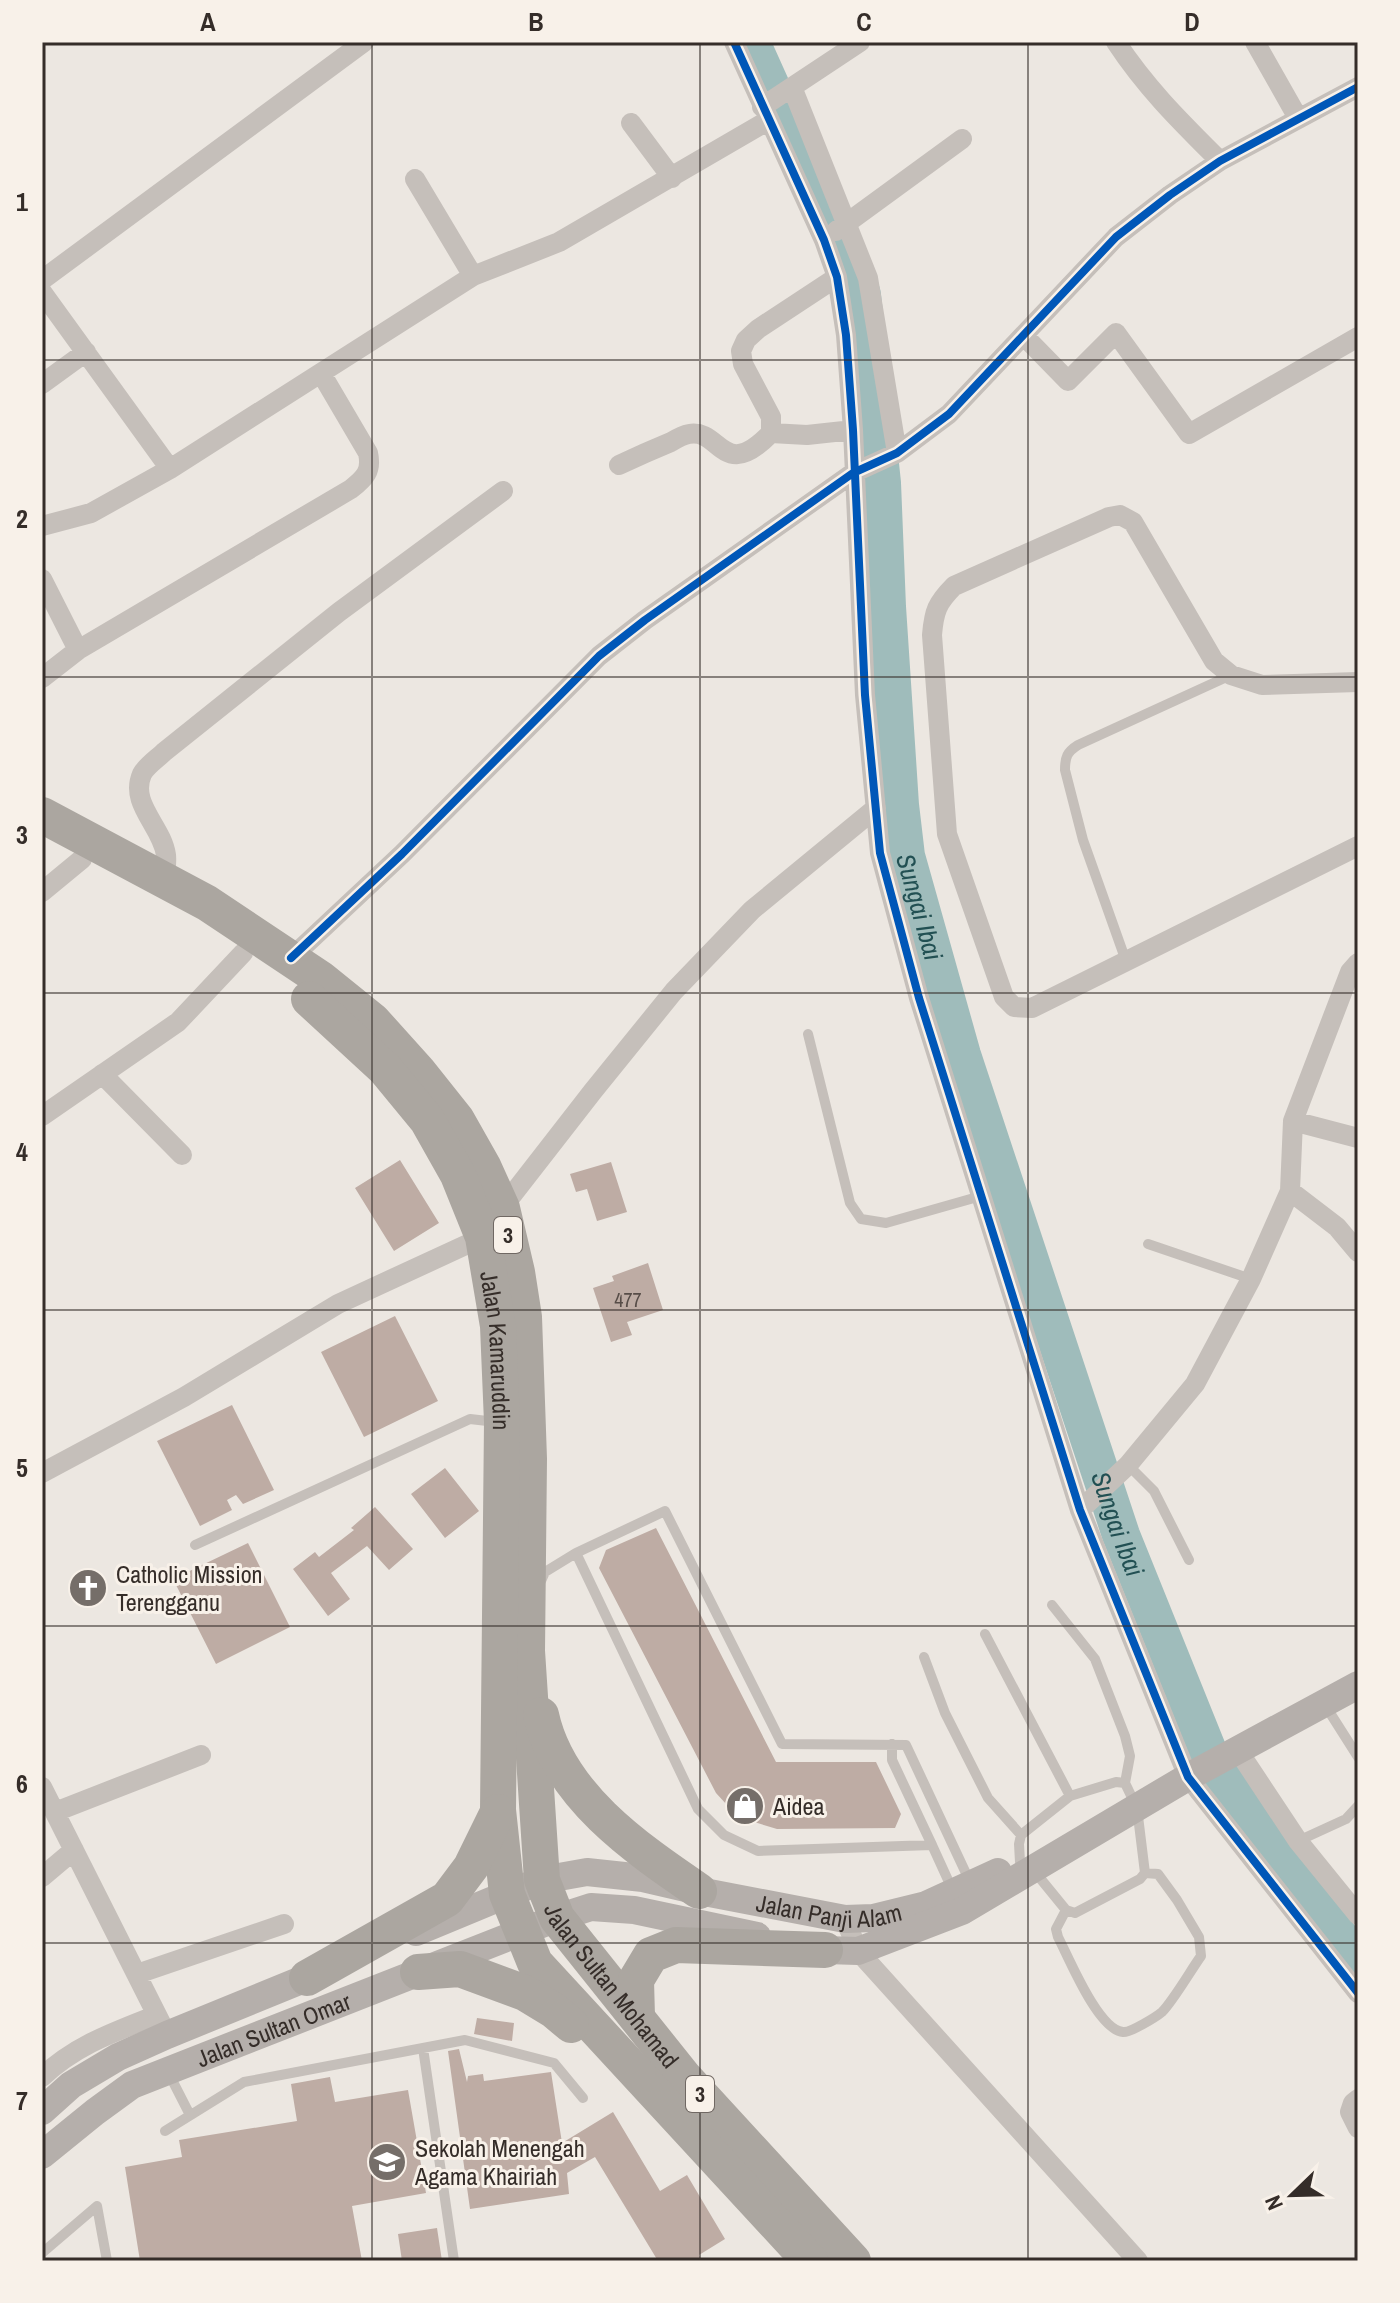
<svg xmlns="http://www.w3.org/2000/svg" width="1400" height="2303" viewBox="0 0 1400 2303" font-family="'Archivo Narrow',sans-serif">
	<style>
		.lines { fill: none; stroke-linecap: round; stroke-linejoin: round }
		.river { stroke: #9fbcbb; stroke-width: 38 }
		.building { fill: #beaca4 }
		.lane { stroke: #c5bfba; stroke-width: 10 }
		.street { stroke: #c5bfba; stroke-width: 20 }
		.secondary { stroke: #b5afab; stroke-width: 28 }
		.highway { stroke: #aba6a0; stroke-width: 36 }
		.cycleway-casing { stroke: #f8f1e9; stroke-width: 13 }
		.cycleway { stroke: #0057b8; stroke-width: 8 }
		.grid { fill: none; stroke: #352d29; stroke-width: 2; stroke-opacity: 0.55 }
		.labels { text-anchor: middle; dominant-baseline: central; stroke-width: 6; stroke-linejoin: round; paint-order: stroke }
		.number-label { font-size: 20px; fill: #574d48 }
		.shield { fill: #f8f1e9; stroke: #706863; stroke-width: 2 }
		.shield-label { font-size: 22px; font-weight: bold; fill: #352d29 }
		.street-label { font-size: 24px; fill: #352d29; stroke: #f8f1e9 }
		.poi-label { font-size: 24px; fill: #352d29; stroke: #f8f1e9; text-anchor: start }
		.water-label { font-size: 26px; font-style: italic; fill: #225053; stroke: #f8f1e9 }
		.neatline { fill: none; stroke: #352d29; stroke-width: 3 }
		.grid-label { font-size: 26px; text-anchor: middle; font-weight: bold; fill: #352d29 }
	</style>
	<rect width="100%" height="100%" fill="#ece7e1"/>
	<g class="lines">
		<g class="river">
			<path id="s1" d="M751 42 857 278 862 295 882 483 887 607 900 805 906 856 962 1055 1121 1535 1208 1751"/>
			<path d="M1222 1777 1358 1962"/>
		</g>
	</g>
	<path class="building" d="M400 1160 439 1223 394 1251 355 1188Z
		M611 1162 627 1212 597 1221 587 1189 576 1192 570 1174Z
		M648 1263 663 1310 627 1322 632 1335 611 1342 593 1288 614 1281 612 1276Z
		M395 1316 438 1401 364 1437 321 1352Z
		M232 1405 274 1490 243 1504 236 1495 227 1500 232 1510 200 1526 157 1441Z
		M445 1468 479 1511 445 1538 411 1494Z
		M375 1507 413 1549 389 1570 367 1546 331 1573 350 1599 328 1616 293 1569 315 1552 319 1557 354 1530 351 1528Z
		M656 1528 776 1762H876L901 1814 895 1828 777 1829 738 1817 716 1793 599 1568 606 1550Z
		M248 1543 290 1627 216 1664 173 1579Z
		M477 2018 514 2023 512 2041 474 2034Z
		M459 2049 467 2082 468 2076 483 2074 484 2081 551 2072 562 2143 613 2112 660 2191 687 2175 725 2239 699 2255 702 2261H658L595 2157 567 2173 569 2194 470 2209 448 2051Z
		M330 2077 335 2102 408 2090 426 2193 352 2206 362 2261H140L125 2167 182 2157 179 2140 297 2121 291 2084Z
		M437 2228 442 2261H402L398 2234Z"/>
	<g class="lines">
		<path class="lane" d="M1126 961 1083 840 1065 770C1065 757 1067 752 1078 745L1231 675
			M808 1034 850 1203 861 1219 886 1223 981 1196
			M1148 1244 1251 1279
			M1128 1465 1154 1491 1189 1560
			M195 1545 470 1419 496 1422
			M541 1581 545 1572 576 1553
			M985 1634 1070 1796
			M924 1657 945 1713 988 1798 1021 1835
			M1325 1705 1358 1757
			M892 1744V1760L932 1845
			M1298 1841 1346 1819 1358 1806
			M1020 1862 1019 1844 1021 1835 1070 1796 1116 1782 1125 1783
			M1035 1872 1066 1910 1075 1913 1140 1879 1145 1873 1137 1808 1125 1783 1130 1756 1125 1736 1095 1659 1052 1605
			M953 1891 932 1845 758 1851 724 1835 698 1809 576 1553 665 1511 782 1744 906 1745 971 1884
			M1066 1910 1056 1929 1058 1937C1069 1958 1098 2030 1123 2032 1130 2033 1156 2017 1162 2012 1173 2001 1191 1970 1201 1956L1199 1937 1177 1900 1158 1874 1145 1873
			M423 2048 454 2261
			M168 2072 190 2115
			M165 2131 244 2082 465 2040 554 2063 583 2098
			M42 2253 97 2206 107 2261"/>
		<path class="street" d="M734 42 824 240 837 277 846 335 853 430 865 695 880 853 919 998 1080 1510 1188 1777 1358 1993
			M1116 42C1147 89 1181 122 1220 161
			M1255 42 1298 118
			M792 87 868 278 897 453
			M762 107 860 42
			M631 123 672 178
			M415 179 473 276
			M836 231 962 139
			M42 280 364 42
			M42 292 170 469
			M1024 336 1068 381 1116 333 1189 434 1358 337
			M42 384 86 352
			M771 433 807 435 853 430
			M619 465C636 457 654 449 671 442 676 439 683 435 689 434 721 428 722 483 771 433V417L743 364 741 351 746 340 758 329 837 277
			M42 526 91 513 170 469 473 276 559 242 769 120
			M42 579 78 650 42 678
			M78 650 351 489C365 478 372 471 368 453L321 373
			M1358 682 1262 685 1231 675 1214 661 1133 522 1120 515 1109 517 954 586C937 603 934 611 932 635L947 834 1004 997 1014 1007 1032 1008 1358 846
			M165 880C165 872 167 863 166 855 162 826 129 804 142 774 146 766 158 758 164 752L339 612 503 491
			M42 892 82 859
			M291 958 402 854 599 656 645 620 853 473 897 453 949 414 1116 237 1170 195 1220 161 1358 87
			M102 1074 182 1155
			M42 1116 178 1022 243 953
			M1293 1121 1358 1138
			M1290 1191 1337 1227 1358 1252
			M502 1208 593 1091 674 991 752 910 876 808
			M42 1473 184 1397 338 1304 483 1237
			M1080 1510 1128 1465 1195 1384 1251 1279 1290 1191 1293 1121 1350 972 1358 963
			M1237 1749 1298 1841 1358 1915
			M42 1787 167 2035
			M55 1812 201 1755
			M42 1877 74 1850
			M845 1919 858 1951 1138 2261
			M137 1974 284 1924
			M42 2077C76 2045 114 2032 157 2015
			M1358 2099 1353 2103 1350 2112 1358 2128"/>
		<g class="secondary">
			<path id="s2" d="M416 1932 542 1880 587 1872 643 1878 699 1891 845 1919 873 1918 926 1905 998 1872"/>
			<path d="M806 1946 825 1950 858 1951 962 1911 1188 1777 1358 1685"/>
			<path d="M42 2111 71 2085 118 2057 167 2035 326 1970"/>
			<path id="s3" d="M42 2155 95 2112 132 2085 557 1918 591 1907 634 1910 757 1936"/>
		</g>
		<g class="highway">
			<path id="s4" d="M42 815 207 903 321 979 373 1021 418 1071 457 1120 483 1166 502 1208 517 1272 524 1317 529 1459 527 1651 542 1880 557 1918 684 2077 853 2261"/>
			<path id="s5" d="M309 999 385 1069 427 1120 458 1175 483 1237 498 1326 502 1422 498 1810 507 1894 535 1963 810 2261"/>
			<path d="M541 1715C558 1795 636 1848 699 1891"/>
			<path d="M418 1972 460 1969 525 1993 553 2010 571 2025"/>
			<path d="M307 1978 447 1899 471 1867 498 1812"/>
			<path d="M637 2017 636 1980 651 1955 676 1945 825 1950"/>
		</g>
		<defs>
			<path id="cycleway" d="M734 42 824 240 837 277 846 335 853 430 865 695 880 853 919 998 1080 1510 1188 1777 1358 1993
				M291 958 402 854 599 656 645 620 853 473 897 453 949 414 1116 237 1170 195 1220 161 1358 87"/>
		</defs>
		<use href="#cycleway" class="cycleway-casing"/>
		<use href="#cycleway" class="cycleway"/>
	</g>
	<path class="grid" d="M372 42V2261M700 42V2261M1028 42V2261M42 360H1358M42 677H1358M42 993H1358M42 1310H1358M42 1626H1358M42 1943H1358"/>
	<defs>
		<symbol id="church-disc" viewBox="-11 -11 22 22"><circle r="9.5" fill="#756e69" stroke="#f8f1e9"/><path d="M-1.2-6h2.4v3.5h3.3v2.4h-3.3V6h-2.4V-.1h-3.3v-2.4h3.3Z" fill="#fff"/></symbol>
		<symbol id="shop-disc" viewBox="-11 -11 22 22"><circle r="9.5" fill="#756e69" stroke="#f8f1e9"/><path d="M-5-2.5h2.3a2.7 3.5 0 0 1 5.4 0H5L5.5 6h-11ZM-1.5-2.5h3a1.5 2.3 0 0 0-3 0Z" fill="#fff"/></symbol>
		<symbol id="school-disc" viewBox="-11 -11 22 22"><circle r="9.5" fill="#756e69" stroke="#f8f1e9"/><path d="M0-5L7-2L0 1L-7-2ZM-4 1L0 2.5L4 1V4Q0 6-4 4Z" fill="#fff"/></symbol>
	</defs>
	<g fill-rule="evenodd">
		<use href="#church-disc" x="66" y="1566" width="44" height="44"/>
		<use href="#shop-disc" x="723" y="1784" width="44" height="44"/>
		<use href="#school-disc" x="365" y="2140" width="44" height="44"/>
	</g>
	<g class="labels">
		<g class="number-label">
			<text x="628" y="1299">477</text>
		</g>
		<g class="shield">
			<rect x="494" y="1217" width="28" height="36" rx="6"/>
			<rect x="686" y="2076" width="28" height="36" rx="6"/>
		</g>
		<g class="shield-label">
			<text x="508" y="1235">3</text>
			<text x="700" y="2094">3</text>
		</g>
		<g class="street-label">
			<text stroke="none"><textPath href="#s5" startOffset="414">Jalan Kamaruddin</textPath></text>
			<text stroke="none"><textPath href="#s2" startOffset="428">Jalan Panji Alam</textPath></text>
			<text stroke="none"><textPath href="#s4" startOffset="1422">Jalan Sultan Mohamad</textPath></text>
			<text stroke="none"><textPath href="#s3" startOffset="266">Jalan Sultan Omar</textPath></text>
		</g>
		<g class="poi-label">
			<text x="116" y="1574">Catholic Mission<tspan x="116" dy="28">Terengganu</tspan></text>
			<text x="773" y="1806">Aidea</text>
			<text x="415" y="2148">Sekolah Menengah<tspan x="415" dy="28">Agama Khairiah</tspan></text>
		</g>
		<g class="water-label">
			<text stroke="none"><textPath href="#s1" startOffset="892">Sungai Ibai</textPath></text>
			<text stroke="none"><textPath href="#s1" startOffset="1540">Sungai Ibai</textPath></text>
		</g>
	</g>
	<rect width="1400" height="2303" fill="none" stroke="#f8f1e9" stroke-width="88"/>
	<g transform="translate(1292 2195) rotate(247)" stroke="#f8f1e9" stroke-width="6" paint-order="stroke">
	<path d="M0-6L14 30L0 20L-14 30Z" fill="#352d29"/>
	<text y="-12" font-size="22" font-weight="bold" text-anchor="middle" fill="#352d29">N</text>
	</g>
	<rect x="44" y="44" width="1312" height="2215" class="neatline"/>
	<g class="grid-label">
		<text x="208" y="31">A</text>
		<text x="536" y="31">B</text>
		<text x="864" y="31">C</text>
		<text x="1192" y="31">D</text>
		<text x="22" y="211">1</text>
		<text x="22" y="528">2</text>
		<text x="22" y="844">3</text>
		<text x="22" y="1161">4</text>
		<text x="22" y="1477">5</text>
		<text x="22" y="1793">6</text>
		<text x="22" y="2110">7</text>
	</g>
</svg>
